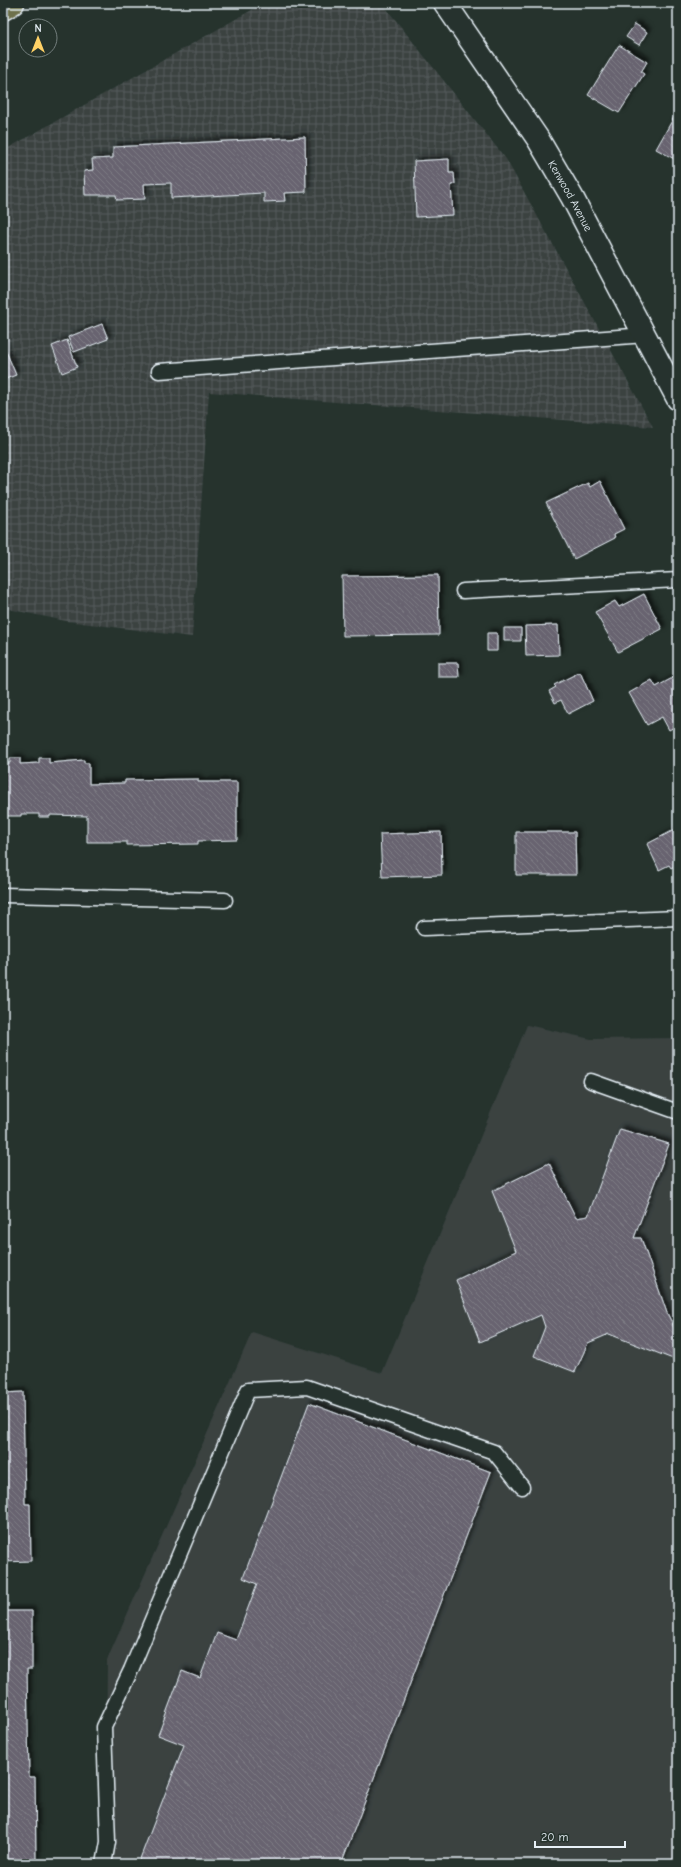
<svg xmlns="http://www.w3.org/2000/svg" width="681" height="1867" viewBox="0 0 681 1867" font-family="'Comic Neue',sans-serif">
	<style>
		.built { fill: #3a4241 }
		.industrial { fill: url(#industrial-grid) }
		.building { fill: url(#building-back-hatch); stroke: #e8f1f8; filter: url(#shadow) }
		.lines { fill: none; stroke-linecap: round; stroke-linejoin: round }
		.lane-casing { stroke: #e8f1f8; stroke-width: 17 }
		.secondary-casing { stroke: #e8f1f8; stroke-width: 25 }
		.highway-casing { stroke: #e8f1f8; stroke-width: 25 }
		.lane { stroke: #26332d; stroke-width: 14 }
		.secondary { stroke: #26332d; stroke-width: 22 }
		.highway { stroke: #6e714b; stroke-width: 22 }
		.labels { text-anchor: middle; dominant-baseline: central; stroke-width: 3; stroke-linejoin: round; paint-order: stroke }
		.street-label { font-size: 11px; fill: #e8f1f8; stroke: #26332d }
	</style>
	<defs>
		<pattern id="industrial-grid" width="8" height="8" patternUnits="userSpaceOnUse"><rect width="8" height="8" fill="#3a4241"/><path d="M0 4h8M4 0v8" fill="none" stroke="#565e5d"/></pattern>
		<pattern id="building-back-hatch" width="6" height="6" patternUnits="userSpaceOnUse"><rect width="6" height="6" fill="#67646f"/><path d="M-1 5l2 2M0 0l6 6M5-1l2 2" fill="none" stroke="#7d7b84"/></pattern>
		<filter id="shadow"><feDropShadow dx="3.5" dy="-3.5" stdDeviation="2" flood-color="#0009"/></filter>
	</defs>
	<rect width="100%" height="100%" fill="#26332d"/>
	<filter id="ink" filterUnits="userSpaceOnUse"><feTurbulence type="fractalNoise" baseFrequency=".025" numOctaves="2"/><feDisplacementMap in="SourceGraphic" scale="8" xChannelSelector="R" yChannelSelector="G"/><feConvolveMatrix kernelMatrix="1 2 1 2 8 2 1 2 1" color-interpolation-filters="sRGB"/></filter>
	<g filter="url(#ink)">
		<path class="built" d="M527 1025 591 1039 678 1038V1864H105L107 1660 252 1332 382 1373Z"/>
		<path class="industrial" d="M264 3H382L506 159 653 427 209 392 192 637 66 621 3 608V151Z"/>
		<path class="building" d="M635 24 647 32 639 45 626 37Z
			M619 45 647 62 641 72 644 74 619 113 588 95Z
			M678 110V161L656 149Z
			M305 137 306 192 284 193 285 201 264 202V193L171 198V183L144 184 145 199 117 200 116 195H85L84 171 93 170 92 159 113 158V147Z
			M449 159V173H454L455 184 451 185 453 215 416 217 414 161Z
			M102 324 108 339 74 352 68 337Z
			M67 340 77 367 62 373 52 346Z
			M3 344 16 375 3 380Z
			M600 481 624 529 614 534 615 538 574 559 546 503 588 483 590 487Z
			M438 575 439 635 343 636 342 576Z
			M644 594 662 629 618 652 595 612 615 601 619 607Z
			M558 625 559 655 526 656 525 626Z
			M504 628H521V641H504Z
			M487 633H497V651H487Z
			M438 663H458L459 677H438Z
			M580 672 593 701 568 714 561 700 555 703 549 691 556 687 554 685Z
			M678 675V725L669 730 662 717 647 725 629 693 652 680 656 687Z
			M10 758H20V764L39 763V758H49V763L84 760V763H89V784L125 783V780L198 779V782H237V840L198 841V844L127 845V842H87V816L50 815V817H39V814H21V816H3V763H10Z
			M678 828V864L671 868 669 865 659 870 647 844Z
			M441 832 442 875 382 877 380 834Z
			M516 832H575L576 875H516Z
			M620 1129 669 1144 634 1238H641L667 1313 678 1335V1361L609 1334 588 1343 575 1372 534 1356 545 1327 541 1315 480 1342 456 1280 516 1251 492 1191 549 1163 576 1218 588 1216Z
			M23 1392 25 1504H30L31 1561 3 1562V1393Z
			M309 1403 491 1472 341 1864H138L184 1745 158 1735 182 1671 200 1678 217 1633 236 1640 257 1584 243 1578Z
			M3 1611H32V1669H27L29 1777H35L36 1862H3Z"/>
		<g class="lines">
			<defs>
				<path id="lane" d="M159 371 646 335
					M463 591 678 580
					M3 895 225 900
					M424 928 678 918
					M591 1081 678 1112
					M104 1864 108 1842 104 1727 131 1670 248 1390 307 1387 494 1452 522 1487"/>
				<g id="secondary">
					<path id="s1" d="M445 3 538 139 572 197 678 399"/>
				</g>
				<path id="highway" d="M3 9 13 3"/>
			</defs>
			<use href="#lane" class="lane-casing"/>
			<use href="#secondary" class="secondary-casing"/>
			<use href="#highway" class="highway-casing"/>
			<use href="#lane" class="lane"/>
			<use href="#secondary" class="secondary"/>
			<use href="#highway" class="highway"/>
		</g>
	</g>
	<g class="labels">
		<g class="street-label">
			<text stroke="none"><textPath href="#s1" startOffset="230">Kenwood Avenue</textPath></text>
		</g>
	</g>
	<rect width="681" height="1867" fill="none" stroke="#26332d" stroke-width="16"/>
	<rect x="8" y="8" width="665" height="1851" fill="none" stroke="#e8f1f8" stroke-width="1.5" filter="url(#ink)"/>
	<g transform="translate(38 38)"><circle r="19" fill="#26332d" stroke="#747f7e"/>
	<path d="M0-3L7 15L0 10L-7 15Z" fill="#ffd166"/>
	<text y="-6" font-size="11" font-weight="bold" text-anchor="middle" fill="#e8f1f8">N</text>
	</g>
	<path d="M535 1841v6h90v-6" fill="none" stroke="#e8f1f8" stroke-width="2"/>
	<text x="541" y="1841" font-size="12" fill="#e8f1f8" stroke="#26332d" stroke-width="3" paint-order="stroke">20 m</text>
</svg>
